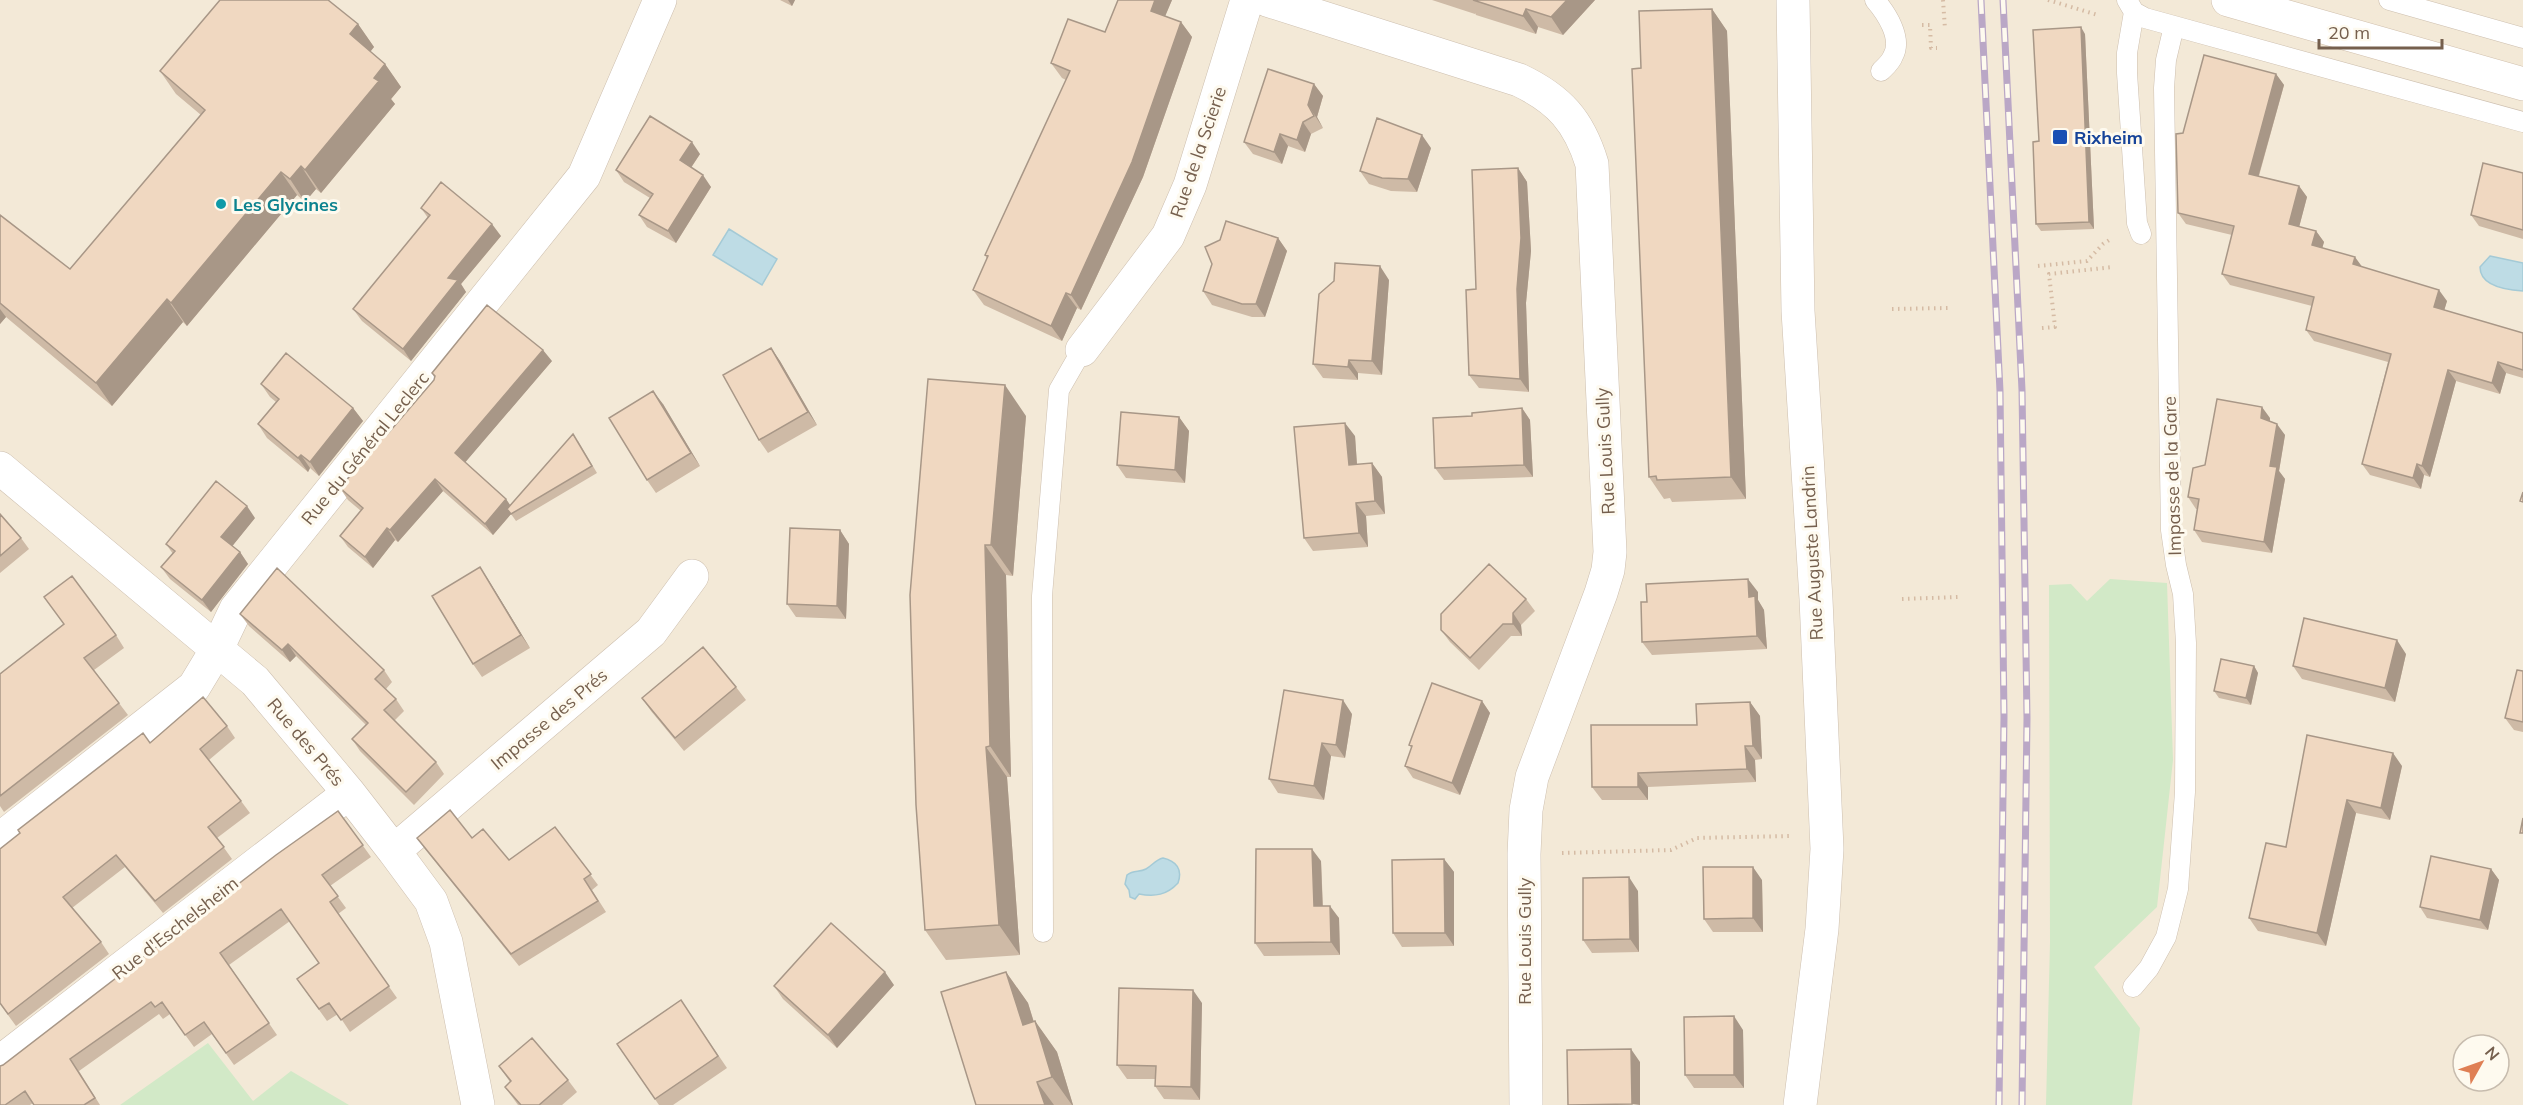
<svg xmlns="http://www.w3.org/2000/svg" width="2523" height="1105" viewBox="0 0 2523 1105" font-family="Mulish,sans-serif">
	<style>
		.residential { fill: #f3e9d7; fill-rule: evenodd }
		.green { fill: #d2e9c7 }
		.water { fill: #bedce5; stroke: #a4cad6; stroke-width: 1.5 }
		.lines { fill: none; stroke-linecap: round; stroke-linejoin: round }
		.lane-casing { stroke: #cdbfaf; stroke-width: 21 }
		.street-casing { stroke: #cdbfaf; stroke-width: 34 }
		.secondary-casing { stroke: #d0bfac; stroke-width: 34 }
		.path { stroke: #d5bba4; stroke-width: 4; stroke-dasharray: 1.5 4.5; stroke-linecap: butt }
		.lane { stroke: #fff; stroke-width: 20 }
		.street { stroke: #fff; stroke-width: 33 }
		.secondary { stroke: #fff; stroke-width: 33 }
		.rail-casing { stroke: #baa7c6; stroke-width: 7 }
		.rail { stroke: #fefaef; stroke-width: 4.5; stroke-dasharray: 14; stroke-linecap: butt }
		.wall { fill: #cebaa6 }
		.shaded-wall { fill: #a89787 }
		.building { fill: #f0d8c1; stroke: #a89787; stroke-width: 1.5 }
		.transit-dot { fill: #1a4fb4; stroke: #fefaef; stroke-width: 2 }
		.culture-dot { fill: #0f9aa8; stroke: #fefaef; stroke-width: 2 }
		.labels { text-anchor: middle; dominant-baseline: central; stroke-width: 6; stroke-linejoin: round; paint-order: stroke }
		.transit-label { font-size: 18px; font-weight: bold; fill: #164399; stroke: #fefaef; text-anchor: start }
		.street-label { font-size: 18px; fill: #755f4d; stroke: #fefaef }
		.culture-label { font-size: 18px; font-weight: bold; fill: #0d838f; stroke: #fefaef; text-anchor: start }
	</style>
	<rect width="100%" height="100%" fill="#fcf6e9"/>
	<path class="residential" d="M0 0H2523V1105H0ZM2463 1045H2499V1081H2463Z"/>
	<path class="green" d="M2110 579 2167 583 2173 760 2157 907 2094 967 2140 1028 2132 1105H2046L2050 942 2049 585 2071 584 2087 601Z
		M208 1043 253 1101 291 1071 349 1105H120Z"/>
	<path class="water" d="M729 229 777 259 762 285 713 255Z
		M2490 256 2523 263V291C2507 290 2480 286 2480 267Z
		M1163 858C1176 861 1183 869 1178 883 1167 895 1155 897 1139 894L1135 899 1130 897 1129 890 1125 884 1127 875C1134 869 1139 873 1146 869 1153 865 1155 860 1163 858Z"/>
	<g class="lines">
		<defs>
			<path id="lane" d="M1875 0C1886 13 1903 38 1893 56 1891 62 1885 67 1881 71
				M2127 0 2134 12 2145 18 2523 122
				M2389 0 2523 38
				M2134 12 2127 53V73L2137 223 2141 234
				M1043 932 1042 596 1059 390 1082 350
				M2133 987 2149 968 2166 937 2178 889 2185 792 2186 643 2183 594 2176 565 2171 530 2164 88 2166 60 2174 26"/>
			<path id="street" d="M1267 0 1519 80C1559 99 1579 121 1592 164L1610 552 1608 570 1601 593 1532 777 1526 810 1524 854 1526 1105
				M1793 0 1798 311 1816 599 1827 849 1822 929 1800 1105
				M1082 350 1168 236 1190 185 1247 0
				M0 468 255 681 349 793 394 851 431 901 446 942 478 1105
				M0 839 194 687 217 649 236 609 584 176 660 0
				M394 851 651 632 692 576
				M0 1062 349 793"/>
			<path id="secondary" d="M2228 0 2523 84"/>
		</defs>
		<use href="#lane" class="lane-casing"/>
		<use href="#street" class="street-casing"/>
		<use href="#secondary" class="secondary-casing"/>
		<path class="path" d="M1943 0 1945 29
			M2048 0 2098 15
			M1922 25H1930L1931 48H1937
			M2038 266 2087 261 2103 244 2111 239
			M1892 309 1948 308
			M2042 328 2055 327 2049 274 2113 267
			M1902 599 1958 597
			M1562 853 1671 850 1697 838 1789 836"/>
		<use href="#lane" class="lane"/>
		<use href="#street" class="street"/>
		<use href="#secondary" class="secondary"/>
		<defs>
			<path id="rail" d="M1981 0 2000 391 2004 717 1999 1105
				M2003 0 2022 390 2027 718 2022 1105"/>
		</defs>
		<use href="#rail" class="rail-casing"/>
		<use href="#rail" class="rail"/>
	</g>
	<path class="wall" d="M780 0H795L792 6Z
		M1118 0H1172L1165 16 1181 22 1192 37 1143 177 1081 310 1077 308 1062 341 984 305 973 290 987 259 985 255 1066 80 1062 78 1051 63 1105 32Z
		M1432 0H1595L1563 35 1538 27 1536 34 1476 15 1475 13V14Z
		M1712 9 1727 31 1746 499 1672 502 1670 498 1664 499 1649 477 1641 68Z
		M358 24 374 47 370 52 385 64 401 87 391 99 395 104 321 193 316 189 305 202 297 195 187 326 183 322 112 406 6 317 0 324V215L70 269 201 115 176 94 160 71Z
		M2085 34 2094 229 2041 231 2036 224 2039 141Z
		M2276 74 2284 85 2259 176 2299 186 2307 197 2299 227 2316 231 2324 242 2322 248 2362 267 2447 301 2444 310 2523 333V378L2506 373 2500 394 2456 381 2430 477 2424 475 2421 489 2370 475 2362 464 2388 362 2314 341 2306 330 2312 306 2230 285 2222 274 2232 235 2186 224 2178 213 2183 133Z
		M1314 84 1323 96 1317 117 1323 128 1311 134 1305 152 1288 146 1282 164 1253 154 1244 142Z
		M1431 148 1417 192 1391 191 1369 184 1360 171Z
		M700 154 691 168 711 187 676 243 647 227 639 215 650 198 624 182 616 170Z
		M1518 168 1527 182 1531 251 1526 303 1529 392 1479 388 1469 375 1476 289Z
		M2523 173V239L2479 226 2471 215Z
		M421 208 501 236 461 284 466 292 411 361 362 321 353 309 428 218Z
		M1278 238 1287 251 1265 317H1252L1212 305 1203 291Z
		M1389 280 1382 375 1358 373V380L1323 378 1313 364Z
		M771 348 780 361 817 425 768 453 759 440Z
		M552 361 465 462 506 499 510 505 578 441 597 473 516 521 511 514 493 535 443 491 398 542 395 540 373 568 348 547 340 536 361 511 348 500 340 488 386 436 434 380V377L432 373Z
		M261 384 353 408 363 421 319 476 310 468 308 472 267 438 258 424 276 402 270 397Z
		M663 404 700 466 656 493 647 480Z
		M1522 408 1530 420 1533 477 1444 480 1435 468 1472 416Z
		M1026 416 1013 576 1006 575 1011 777H1007L1020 955 946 960 925 930 910 595Z
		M1179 417 1189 431 1185 483 1126 478 1117 465Z
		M2270 418V421L2285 435 2279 471 2285 479 2272 553 2202 542 2194 530 2197 509H2196L2188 497 2205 465Z
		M1355 436 1357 465 1372 463 1382 477 1385 514 1366 516 1368 547 1313 551 1304 538Z
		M0 514 21 538 29 549 0 573Z
		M255 518 232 546 240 552 248 564 211 612 170 579 161 567 173 554 166 544Z
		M840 530 849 544 846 619 796 617 787 604Z
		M480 567 489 581 530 648 482 677 473 664Z
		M1758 592V600L1764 610 1767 649 1652 655 1642 642Z
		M44 597 116 635 124 648 94 670 128 715 4 812 0 806V674L64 624Z
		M1526 599 1535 611 1521 625 1522 636H1511L1479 670 1450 642 1441 630Z
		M240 614 384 670 392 682 386 689 396 699 404 711 394 721 436 762 444 774 414 805 360 751 352 739 366 725 296 656 290 662 249 626Z
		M2406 654 2395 702 2302 679 2293 666Z
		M2254 666 2258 673 2251 705 2219 698 2214 691Z
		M2523 671V732L2514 730 2505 718Z
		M736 687 746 700 684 751 651 711 642 698Z
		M1482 701 1490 713 1460 795 1413 778 1405 766 1412 748 1409 745Z
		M1750 702 1760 716 1762 759 1755 760 1756 782 1648 787V800H1602L1592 787 1697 725Z
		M1352 714 1345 758 1331 756 1324 800 1278 793 1269 779Z
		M227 726 235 738 209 760 241 801 250 813 217 838 232 859 163 913 125 867 72 908 101 942 109 954 16 1026 0 1004V849L20 833 150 743Z
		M2307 735 2402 766 2390 820 2356 813 2326 946 2258 931 2249 918 2286 847Z
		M338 811 371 857 330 886 346 908 338 914 397 998 350 1032 338 1014 327 1021 297 979 319 963 290 921 229 965 277 1035 234 1065 212 1034 194 1047 170 1014 163 1019 159 1014 79 1071 100 1105H34L33 1103 30 1105H0L3 1065Z
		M555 827 598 885 592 890 606 912 519 966 425 849 417 838H472L509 860Z
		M1444 859 1454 872V946L1402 947 1393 933Z
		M1321 861 1323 906 1339 918 1340 955 1264 956 1255 943Z
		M2491 869 2499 880 2488 930 2427 918 2420 907Z
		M1762 880 1763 932H1713L1704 919Z
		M1638 891 1639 952 1592 953 1583 940Z
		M1006 972 1028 1003 1034 1022 1035 1021 1057 1052 1073 1105H976Z
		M894 985 837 1048 783 999 774 986Z
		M681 1000 727 1068 673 1105H659L617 1044Z
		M1202 1003 1200 1100 1164 1099 1155 1086V1079H1127L1117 1065Z
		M1743 1030 1744 1088H1694L1685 1075Z
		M499 1066 568 1080 577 1092 562 1105H518L505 1087 510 1082Z"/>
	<path class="shaded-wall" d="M788 0H795L792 6Z
		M1155 0H1172L1161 26 1151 11Z
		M1567 0H1595L1563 35 1551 17Z
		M1526 9 1538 27 1536 34 1523 16Z
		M1712 9 1727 31 1746 499 1731 477Z
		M1181 22 1192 37 1143 177 1081 310 1071 295Z
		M358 24 374 47 366 57 350 34Z
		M2081 27 2085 34 2094 229 2089 222Z
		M385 64 401 87 391 99 395 104 321 193 305 170Z
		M2276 74 2284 85 2256 185 2249 174Z
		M1314 84 1323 96 1317 117 1323 128 1308 105Z
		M1303 122 1311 134 1305 152 1297 140Z
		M1280 134 1288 146 1282 164 1274 152Z
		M1422 135 1431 148 1417 192 1408 179Z
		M692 142 700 154 688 172 680 160Z
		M301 166 316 189 305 202 290 179Z
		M1518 168 1527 182 1531 251 1526 303 1529 392 1520 379 1517 289Z
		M281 172 297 195 187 326 171 303Z
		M703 175 711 187 676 243 668 231Z
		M2299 186 2307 197 2297 235 2289 224Z
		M492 224 501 236 461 284 466 292 411 361 403 349 448 278Z
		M2316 231 2324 242 2320 256 2312 245Z
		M1278 238 1287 251 1265 317 1256 304Z
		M2355 257 2363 268 2353 264Z
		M1380 266 1389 280 1382 375 1372 361Z
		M2439 290 2447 301 2442 318 2434 307Z
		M1066 293 1077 308 1062 341 1051 326Z
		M167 299 183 322 112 406 96 383Z
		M0 309 6 317 0 324Z
		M771 348 780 361 817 425 808 412Z
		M543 350 552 361 463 465 455 453Z
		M1349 360 1358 373V380L1348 367Z
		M2498 362 2506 373 2500 394 2492 383Z
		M2448 370 2456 381 2430 477 2422 466Z
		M1005 385 1026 416 1013 576 991 545Z
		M653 391 663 404 700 466 691 453Z
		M2262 407 2270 418 2269 429 2261 418Z
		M353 408 363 421 319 476 310 462Z
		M1522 408 1530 420 1533 477 1524 465Z
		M1179 417 1189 431 1185 483 1175 470Z
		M1345 423 1355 436 1358 479 1349 465Z
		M2277 424 2285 435 2279 471 2285 479 2272 553 2264 542 2270 466Z
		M301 455 310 468 308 472 298 458Z
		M1372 463 1382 477 1385 514 1375 501Z
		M2417 464 2424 475 2421 489 2413 478Z
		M435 479 443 491 398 542 390 530Z
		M506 499 514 511 507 509 511 514 493 535 485 524Z
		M1356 503 1366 516 1368 547 1359 533Z
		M247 506 255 518 230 549 221 537Z
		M387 528 395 540 373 568 365 557Z
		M840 530 849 544 846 619 837 606Z
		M985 545 1006 575 1011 777 990 746Z
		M240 552 248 564 211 612 202 600Z
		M480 567 489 581 530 648 521 635Z
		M1748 579 1758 592V600L1764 610 1767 649 1757 636 1749 597Z
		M1513 613 1521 625 1522 636 1513 624Z
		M2397 640 2406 654 2395 702 2385 688Z
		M288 644 296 656 290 662 282 650Z
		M2254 666 2258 673 2251 705 2246 698Z
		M1343 700 1352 714 1345 758 1336 745Z
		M1482 701 1490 713 1460 795 1452 783Z
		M1750 702 1760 716 1762 759 1753 746Z
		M1322 743 1331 756 1324 800 1314 786Z
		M1745 746 1755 760 1756 782 1747 769Z
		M986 747 1007 777 1020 955 999 925Z
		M2393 753 2402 766 2390 820 2381 808Z
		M1638 773 1648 787V800L1638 787Z
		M2347 800 2356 813 2326 946 2317 933Z
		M1312 849 1321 861 1323 918 1314 906Z
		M1444 859 1454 872V946L1445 933Z
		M1753 867 1762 880 1763 932 1753 918Z
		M2491 869 2499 880 2488 930 2480 920Z
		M1629 877 1638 891 1639 952 1630 939Z
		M1330 906 1339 918 1340 955 1331 942Z
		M885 972 894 985 837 1048 828 1035Z
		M1006 972 1028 1003 1044 1056 1023 1025Z
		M1193 990 1202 1003 1200 1100 1191 1087Z
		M1734 1016 1743 1030 1744 1088 1734 1075Z
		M1035 1021 1057 1052 1073 1105H1072L1052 1077Z
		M1631 1049 1640 1062V1105L1632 1104Z
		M1037 1082 1054 1105H1045Z"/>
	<path class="building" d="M220 0H328L358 24 350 34 385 64 374 78 379 81 305 170 301 166 290 179 281 172 171 303 167 299 96 383 0 303V215L70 269 205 110 160 71Z
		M1118 0H1155L1151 11 1181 22 1132 162 1071 295 1066 293 1051 326 973 290 988 256 985 255 1070 71 1051 63 1068 19 1105 32Z
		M1473 0H1567L1551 17 1526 9 1523 16Z
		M1712 9 1731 477 1657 480 1656 476 1649 477 1632 69 1641 68 1639 11Z
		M2081 27 2089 222 2036 224 2033 142 2039 141 2033 30Z
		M2204 55 2276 74 2249 174 2299 186 2289 224 2316 231 2312 245 2355 257 2353 264 2439 290 2434 307 2523 333V370L2498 362 2492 383 2448 370 2422 466 2417 464 2413 478 2362 464 2391 354 2306 330 2314 297 2222 274 2234 226 2178 213 2176 134 2183 133Z
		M1268 69 1314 84 1308 105 1314 116 1303 122 1297 140 1280 134 1274 152 1244 142Z
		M650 116 692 142 680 160 703 175 668 231 639 215 653 194 616 170Z
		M1377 118 1422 135 1408 179 1382 178 1360 171Z
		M2483 163 2523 173V230L2471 215Z
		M1518 168 1521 238 1517 289 1520 379 1469 375 1466 290 1476 289 1472 170Z
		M441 182 492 224 448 278 458 280 403 349 353 309 430 215 421 208Z
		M1226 221 1278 238 1256 304H1242L1203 291 1212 264 1205 247 1220 240Z
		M1335 263 1380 266 1372 361 1349 360 1348 367 1313 364 1319 294 1334 281Z
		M487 305 543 350 455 453 506 499 485 524 435 479 390 530 387 528 365 557 340 536 363 508 340 488 384 434 386 436 434 380 435 376 432 373Z
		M771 348 808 412 759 440 723 375Z
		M286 353 353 408 310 462 301 455 298 458 258 424 279 399 261 384Z
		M928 379 1005 385 991 545H985L990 746 986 747 999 925 925 930 916 805 910 595Z
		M653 391 691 453 647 480 609 418Z
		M2217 399 2262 407 2261 418 2277 424 2270 466 2277 467 2264 542 2194 530 2199 499 2188 497 2193 468 2205 465Z
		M1522 408 1524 465 1435 468 1433 418 1472 416V413Z
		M1121 412 1179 417 1175 470 1117 465Z
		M1345 423 1349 465 1372 463 1375 501 1356 503 1359 533 1304 538 1294 427Z
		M573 434 592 466 511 514 507 509Z
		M216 481 247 506 221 537 240 552 202 600 161 567 175 551 166 544Z
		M2523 492V502L2520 501Z
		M0 514 21 538 0 556Z
		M790 528 840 530 837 606 787 604Z
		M1489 564 1526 599 1513 613V624H1503L1470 658 1441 630V614Z
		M480 567 521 635 473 664 432 596Z
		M277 568 384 670 375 679 396 699 384 710 436 762 406 792 352 739 368 723 288 644 282 650 240 614Z
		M72 576 116 635 84 658 119 703 0 796V674L64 624 44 597Z
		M1748 579 1749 597 1755 596 1757 636 1642 642 1641 602H1647L1646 584Z
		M2304 618 2397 640 2385 688 2293 666Z
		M703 647 736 687 675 738 642 698Z
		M2221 659 2254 666 2246 698 2214 691Z
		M2517 670 2523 671V722L2505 718Z
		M1432 683 1482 701 1452 783 1405 766 1412 746 1409 745Z
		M1284 690 1343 700 1336 745 1322 743 1314 786 1269 779Z
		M203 697 227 726 200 749 241 801 208 827 224 847 155 901 116 855 63 897 101 942 8 1014 0 1003V849L20 833 18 830 143 733 150 743Z
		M1750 702 1753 746H1745L1747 769 1638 773V787H1592L1591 725H1697L1696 704Z
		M2307 735 2393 753 2381 808 2347 800 2317 933 2249 918 2266 843 2286 847Z
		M450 810 472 838 483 829 509 860 555 827 591 874 584 879 598 901 511 954 417 838Z
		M338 811 363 845 322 875 338 896 330 902 389 986 341 1020 329 1003 319 1009 297 979 319 963 281 909 220 953 269 1023 226 1053 204 1022 185 1035 162 1002 155 1007 151 1002 70 1059 95 1098 84 1105H34L25 1091 5 1105H0V1066L3 1065 276 855Z
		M2523 818V833H2520Z
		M1256 849H1312L1314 906H1330L1331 942 1255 943Z
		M2431 856 2491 869 2480 920 2420 907Z
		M1444 859 1445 933H1393L1392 860Z
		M1703 867H1753V918L1704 919Z
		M1629 877 1630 939 1583 940V878Z
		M831 923 885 972 828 1035 774 986Z
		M1006 972 1023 1025 1035 1021 1052 1077 1037 1082 1045 1105H976L941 992Z
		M1119 988 1193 990 1191 1087 1155 1086 1156 1066 1117 1065Z
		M681 1000 718 1056 655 1099 617 1044Z
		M1734 1016V1075H1685L1684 1017Z
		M532 1038 568 1080 539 1105H521L505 1087 511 1081 499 1066Z
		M1631 1049 1632 1104 1568 1105 1567 1050Z"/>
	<rect class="transit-dot" x="2052" y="129" width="16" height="16" rx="3"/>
	<circle class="culture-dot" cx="221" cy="204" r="6"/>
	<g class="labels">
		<g class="transit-label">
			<text x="2074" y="137">Rixheim</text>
		</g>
		<g class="street-label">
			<text transform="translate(1198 152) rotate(-71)">Rue de la Scierie</text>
			<text transform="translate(365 448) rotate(-51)">Rue du Général Leclerc</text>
			<text transform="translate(1605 451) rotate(-93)">Rue Louis Gully</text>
			<text transform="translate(2172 476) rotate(-92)">Impasse de la Gare</text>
			<text transform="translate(1812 553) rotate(-93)">Rue Auguste Landrin</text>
			<text transform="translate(549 719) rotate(-40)">Impasse des Prés</text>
			<text transform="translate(306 742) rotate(50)">Rue des Prés</text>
			<text transform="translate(175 928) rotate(-38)">Rue d'Eschelsheim</text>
			<text transform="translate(1524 941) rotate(-90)">Rue Louis Gully</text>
		</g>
		<g class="culture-label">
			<text x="233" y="204">Les Glycines</text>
		</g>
	</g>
	<g transform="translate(2481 1063) rotate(50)"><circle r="28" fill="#fefaef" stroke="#c7bcae" stroke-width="1.5"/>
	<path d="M0-4.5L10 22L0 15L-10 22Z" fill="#df7f54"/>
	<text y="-9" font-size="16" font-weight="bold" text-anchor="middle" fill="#755f4d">N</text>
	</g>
	<path d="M2319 39v9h123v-9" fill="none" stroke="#755f4d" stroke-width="3"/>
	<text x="2328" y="39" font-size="18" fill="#755f4d" stroke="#fefaef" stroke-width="4.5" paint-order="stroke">20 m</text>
</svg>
